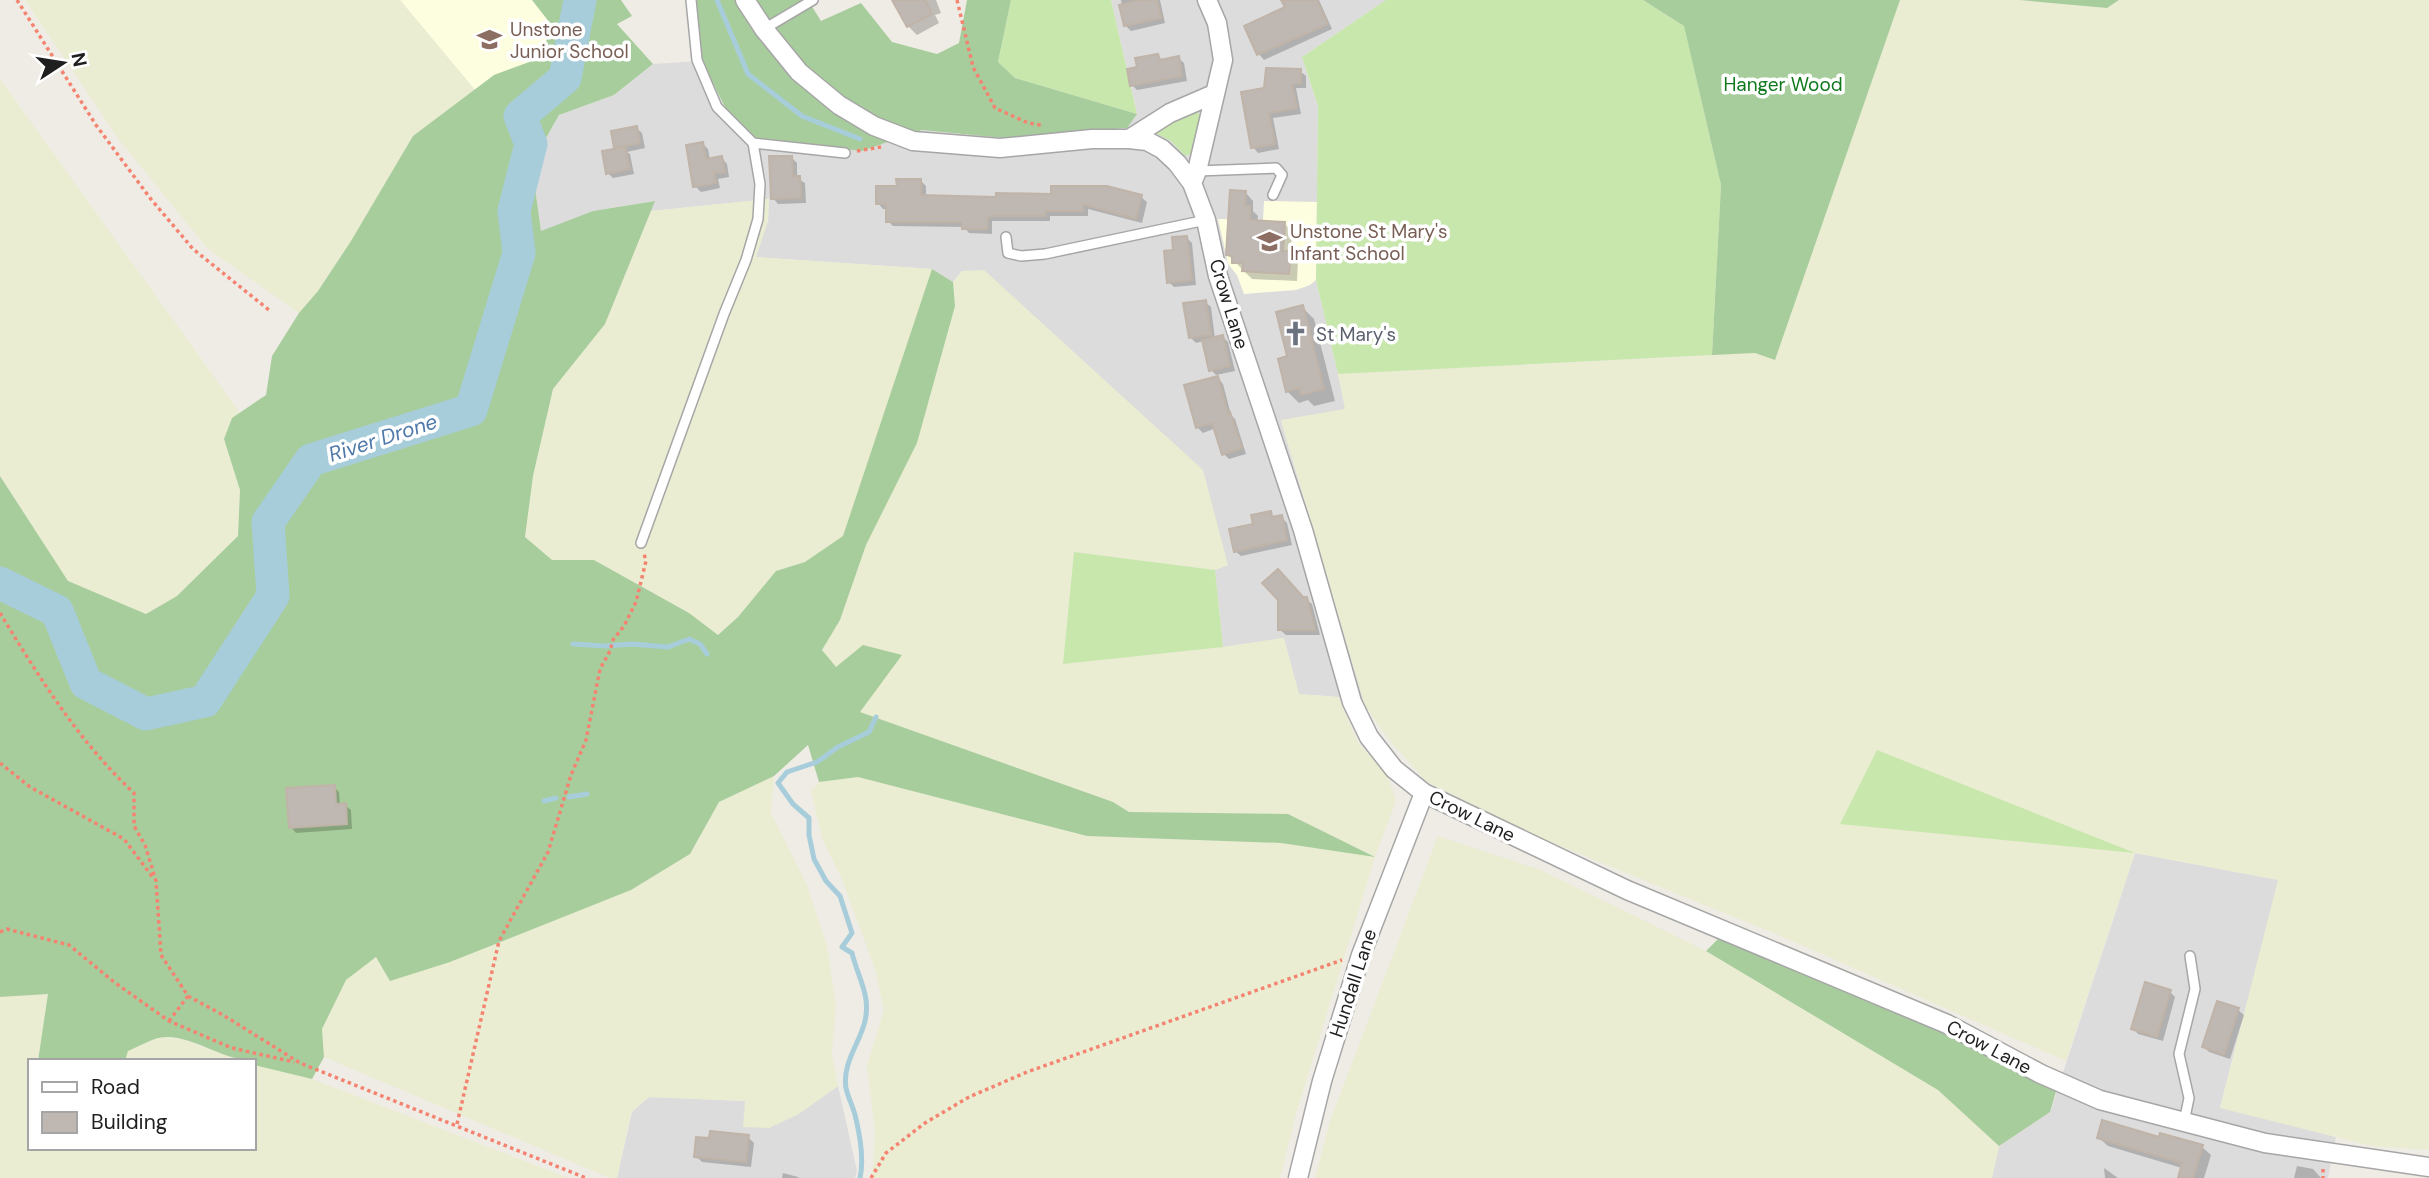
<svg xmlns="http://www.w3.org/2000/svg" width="2429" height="1178" viewBox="0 0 2429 1178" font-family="'DM Sans',sans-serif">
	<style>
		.residential { fill: #dddcdc }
		.education { fill: #fdfee0 }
		.farmland { fill: #eaedd1 }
		.grass { fill: #c8e7ad }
		.forest { fill: #a8cd9c }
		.shadow { fill: #0003 }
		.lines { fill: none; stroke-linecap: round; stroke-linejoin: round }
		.stream { stroke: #a7cddb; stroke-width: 5 }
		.river { stroke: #a7cddb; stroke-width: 33 }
		.building { fill: #bfb8b2; stroke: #c0b3a8; stroke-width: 2 }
		.lane-casing { stroke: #a6a6a6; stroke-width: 12 }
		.street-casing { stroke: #a6a6a6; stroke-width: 21 }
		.path { stroke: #f48371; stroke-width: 3.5; stroke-dasharray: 3.5 3.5; stroke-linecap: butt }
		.lane { stroke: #fff; stroke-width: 9 }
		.street { stroke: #fff; stroke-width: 18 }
		.labels { text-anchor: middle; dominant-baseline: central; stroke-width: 7; stroke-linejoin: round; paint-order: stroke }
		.education-label { font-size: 19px; fill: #785e54; stroke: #fff; text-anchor: start }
		.park-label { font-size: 19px; fill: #10791d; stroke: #fff }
		.street-label { font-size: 19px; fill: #1f1f1f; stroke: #fff }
		.worship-label { font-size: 19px; fill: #5b616d; stroke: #fff; text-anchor: start }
		.water-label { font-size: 21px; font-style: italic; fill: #4f79aa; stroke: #fff }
	</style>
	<rect width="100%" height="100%" fill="#efece5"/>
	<path class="residential" d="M1111 0H1386L1302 57 1318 106 1316 280 1346 409 1281 421 1365 706 1338 697 1299 694 1283 638 1223 647 1215 570 1228 565 962 271 953 282 932 269 755 257 768 221 769 199 651 211 654 201 593 211 541 232 535 188 546 138 559 115 614 95 653 64 702 61 726 109 862 151 922 130 1003 138 1127 128 1137 113Z
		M2135 853 2279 880 2220 1107 2336 1137 2328 1178H1992L1999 1146 2050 1112Z
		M838 1086 857 1171 855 1178H617L632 1112 649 1097 745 1101 797 1115Z"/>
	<path class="education" d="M400 0H532L550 23 543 57 495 75 475 90Z
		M1264 201 1317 202 1316 280 1310 285 1296 290 1244 294 1237 275 1228 264 1218 219 1263 220Z"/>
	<path class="farmland" d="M25 0H400L475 90 413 136 351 241 318 291 299 313 208 249 120 141Z
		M1900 0H2019L2107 8 2119 0H2429V1150L2372 1146 2220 1108 2278 880 2135 853 2066 1061 1783 937 1541 838 1427 782 1390 741 1365 706 1281 420 1345 409 1338 374 1756 353 1775 360Z
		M0 79 240 413 232 418 224 439 240 490 238 536 177 596 146 614 68 581 0 476Z
		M769 199 768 221 756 257 932 269 843 536 805 562 776 571 738 617 718 635 689 613 594 560H552L525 537 533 476 553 389 605 324 651 211Z
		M984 270 1203 470 1228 565 1215 570 1074 552 1063 664 1223 647 1284 638 1299 694 1338 697 1359 745 1386 772 1396 801 1375 857 1296 1114 1280 1178H872L875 1131 867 1066 884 1010 875 969 841 877 822 838 811 791 819 782 858 777 1087 836 1281 843 1373 856 1288 814 1128 812 1113 802 860 712 836 668 822 651 840 620 866 545 917 443 955 306 953 282 962 271Z
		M774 776 771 813 807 885 827 946 836 1005 832 1055 838 1086 797 1115 769 1128 743 1127 745 1101 649 1097 631 1112 617 1178H610L324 1057 322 1029 346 980 376 957 390 980 450 962 631 890 690 854 719 802Z
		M1438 836 1541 870 1706 951 1938 1090 1999 1146 1992 1178H1315L1330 1121Z
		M49 994 38 1061H30V1148H254V1065L312 1079 568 1178H0V997Z
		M160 1037 182 1039 240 1061H125L128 1051Z"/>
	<path class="grass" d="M1011 0H1111L1137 114 1015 78 998 62Z
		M1386 0H1643L1684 26 1721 185 1712 355 1338 374 1316 280 1318 106 1302 57Z
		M1196 110 1200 115 1191 154 1185 156 1171 141 1157 134 1155 128Z
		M1074 552 1215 570 1223 647 1063 664Z
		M1877 750 2135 853 1840 824Z"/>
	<path class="forest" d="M532 0H621L632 16 617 24 653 64 614 95 559 115 546 138 535 188 541 231 593 211 655 201 605 324 553 389 533 476 525 537 552 560H594L689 613 718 635 738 617 776 571 805 562 843 536 932 269 953 282 955 306 917 443 866 545 840 620 822 650 836 667 863 645 902 655 860 712 1113 802 1129 812 1288 814 1375 857 1281 843 1087 836 858 777 819 782 808 745 774 776 719 802 690 854 631 890 450 962 390 981 376 957 346 980 322 1029 324 1057 312 1079 254 1065V1061C222 1061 187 1031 158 1038 148 1041 137 1047 128 1051L125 1061H38L48 994 0 997V476L68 581 146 614 177 596 238 536 240 490 224 439 232 418 266 395 272 356 299 313 318 291 351 241 413 136 494 75 543 57 550 23Z
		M696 0H808L821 21 861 3 892 42 937 54 959 43 967 0H1011L998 62 1015 78 1137 114 1127 128 1003 138 922 130 862 151 744 137 726 109 702 61Z
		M1643 0H1900L1775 360 1755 353 1712 355 1721 185 1684 26Z
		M2019 0H2119L2107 8Z
		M1719 938 1856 989 2057 1088 2050 1112 1999 1146 1938 1090 1706 951Z"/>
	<path class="shadow" d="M894 0H936L941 13 935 15 939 23 917 35 908 26Z
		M1121 0H1160L1165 23 1131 31 1126 26Z
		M1283 0H1319L1332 29 1264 60 1259 54 1287 8Z
		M1158 56 1163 61 1178 58 1184 63 1187 81 1137 90 1132 85Z
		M1300 71 1306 76V88H1296L1301 114 1273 118 1279 149 1258 153 1253 147 1266 89Z
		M636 128 642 133 645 148 627 152 630 154 634 174 613 178 608 173 619 150 616 147Z
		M703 144 708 149 710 160 722 158 727 164 729 177 718 179 720 188 701 192 695 186Z
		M791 157 797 163V178L805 183 806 203 778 204 773 198Z
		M920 180 926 186V197H1141L1147 202 1142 223 1088 209V216H1050V221H992V234L969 233 964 227 893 226 888 221V209H883L878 203 898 188Z
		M1245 192 1253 201V211L1258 216 1257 222 1284 223 1292 232 1291 254 1298 261 1297 281 1252 279 1228 255Z
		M1186 237 1192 243 1196 285 1174 287 1169 282 1175 252Z
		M1205 302 1211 307 1215 339 1223 337 1228 342 1235 371 1216 375 1211 370 1204 341 1196 343 1190 337Z
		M1302 307 1314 319 1335 401 1314 406 1308 400 1299 403 1287 391 1289 358Z
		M1218 378 1223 384 1231 415 1235 419 1246 454 1229 459 1224 454 1216 428 1203 433 1197 427Z
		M1270 513 1276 518 1281 517 1287 523 1292 545 1241 556 1235 551 1255 525Z
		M1303 599H1306L1312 604 1320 635H1286L1280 630Z
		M334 787 339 792 340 805H345L351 810 352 829 296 833 291 827Z
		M2170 992 2175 997 2163 1041 2138 1034 2133 1028Z
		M2219 1003 2238 1010 2244 1015 2230 1059 2209 1052 2204 1047Z
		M748 1137 754 1143 751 1167 702 1162 696 1156Z
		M2099 1138 2160 1139 2202 1147 2211 1155 2204 1178H2179L2182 1168 2108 1146Z
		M2297 1166 2313 1169 2321 1178H2294Z
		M2104 1168 2118 1178H2105Z
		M783 1173 798 1177 799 1178H782Z"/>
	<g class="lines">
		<path class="stream" d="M717 0 748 74 802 116 860 139
			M573 644 606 646 632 644 668 647 689 639 700 644 707 654
			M569 797 587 794
			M544 801 556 798
			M860 1178C864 1160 860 1136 856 1119 854 1108 848 1098 846 1088 842 1063 860 1043 865 1021 871 995 858 978 852 953L842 947 852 933 840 896 826 881 814 859 809 835V818L793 804 778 783 787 772 817 762 838 747 869 732 876 717"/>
		<path class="river" d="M0 583 57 611 86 683 146 714 205 701 273 596 268 522 311 460 471 410 519 253 514 211 531 144 520 116 565 78 580 0"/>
	</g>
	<path class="building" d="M892 0H925L932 14 907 27Z
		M1140 0H1157L1161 18 1124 26 1119 5Z
		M1281 0H1317L1328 24 1257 55 1244 26 1285 7Z
		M1158 54 1160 60 1179 56 1182 76 1130 86 1127 69 1137 67 1135 58Z
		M1266 68 1301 69V83L1292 84 1297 108 1269 113 1275 144 1251 148 1241 92 1264 88Z
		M637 126 640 143 614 148 611 131Z
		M703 142 706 159 722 156 725 172 714 173 716 183 693 187 686 145Z
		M625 147 630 169 606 174 602 151Z
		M769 156H792L793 176H800L801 198 771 199Z
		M896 179H921V195L996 197V193L1051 194V186H1107L1142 195 1136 219 1083 204V211H1046L1045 216H988L987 229H962V222H886V204H876V186H897Z
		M1230 190 1246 191 1245 206H1250V220L1285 222 1283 251H1291L1289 274 1242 271 1243 263H1232V256L1226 255Z
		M1187 236 1192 280 1167 283 1164 251 1173 250 1172 237Z
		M1206 300 1211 335 1189 338 1183 303Z
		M1303 305 1324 389 1301 395 1299 388 1286 392 1278 359 1287 356 1276 312Z
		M1223 335 1230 366 1209 371 1202 340Z
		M1218 376 1228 413 1230 412 1242 448 1222 455 1212 423 1196 428 1184 385Z
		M1271 511 1272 517 1282 515 1287 540 1234 552 1229 529 1253 524 1251 515Z
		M1278 569 1303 597H1307L1315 630H1278V600L1262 583Z
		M335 785 336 804 346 803 347 824 289 828 286 788Z
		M2145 982 2171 990 2157 1037 2131 1029Z
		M2217 1001 2239 1008 2224 1055 2202 1047Z
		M2102 1120 2159 1137 2160 1133 2203 1145 2193 1178H2178L2182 1163 2097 1138Z
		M710 1131 749 1135 746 1162 694 1157 696 1137 709 1138Z"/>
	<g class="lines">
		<defs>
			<path id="lane" d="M764 29 813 0
				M753 143 845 153
				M1197 171 1276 168 1282 175 1273 195
				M1006 237 1008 253 1021 256 1045 254 1206 220
				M641 543 724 314 746 260 758 219 760 184 753 143 717 107 697 60 691 0
				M2184 1122 2189 1098 2179 1054 2195 989 2190 956"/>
			<path id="street" d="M745 0 764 29 799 72 839 105 874 126 913 141 1000 148 1092 139H1129L1147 141 1162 149 1177 163 1192 183 1206 220 1218 276 1303 530 1352 702 1369 737 1394 769 1424 793 1627 890 1947 1024 2041 1074 2100 1100 2265 1143 2429 1167
				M1129 139 1170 113 1214 94
				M1192 183 1197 171 1223 60 1217 23 1207 0
				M1298 1178 1322 1081 1361 955 1424 793"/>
		</defs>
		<use href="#lane" class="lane-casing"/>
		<use href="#street" class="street-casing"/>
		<path class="path" d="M17 0 96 125 150 198 193 249 269 310
			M957 0 973 67 995 108 1028 123 1041 125
			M857 151 881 147
			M0 613C39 677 79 742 134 793V826L145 845 156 881 161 955 188 996 223 1015 300 1063 586 1178
			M0 763 30 787 124 839 154 879
			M0 932 7 929 69 945 114 982 169 1021 232 1048 294 1062
			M169 1021 188 996
			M457 1124 499 941 548 852 571 775 586 740 600 669 610 651 613 640 624 626 636 602 646 561 644 554
			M2323 1169V1178
			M871 1178 886 1153 925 1123 969 1097 1027 1072 1342 960"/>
		<use href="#lane" class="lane"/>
		<use href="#street" class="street"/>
	</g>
	<defs>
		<symbol id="school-bare" viewBox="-9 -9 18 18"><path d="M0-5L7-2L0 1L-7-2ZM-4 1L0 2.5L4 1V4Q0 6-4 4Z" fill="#8d6e63" stroke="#fff" stroke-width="2.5" paint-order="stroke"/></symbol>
		<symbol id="church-bare" viewBox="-9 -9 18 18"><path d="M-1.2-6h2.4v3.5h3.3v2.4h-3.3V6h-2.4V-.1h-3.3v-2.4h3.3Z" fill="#6b7280" stroke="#fff" stroke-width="2.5" paint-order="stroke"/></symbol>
	</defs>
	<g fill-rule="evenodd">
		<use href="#school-bare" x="472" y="22" width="35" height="35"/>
		<use href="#school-bare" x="1252" y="224" width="35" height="35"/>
		<use href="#church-bare" x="1278" y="316" width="35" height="35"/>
	</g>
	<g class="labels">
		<g class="education-label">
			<text x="510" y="29">Unstone<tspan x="510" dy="22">Junior School</tspan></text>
			<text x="1290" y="231">Unstone St Mary's<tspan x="1290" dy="22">Infant School</tspan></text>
		</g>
		<g class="park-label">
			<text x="1783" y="84">Hanger Wood</text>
		</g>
		<g class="street-label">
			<text transform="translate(1229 304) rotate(73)">Crow Lane</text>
			<text transform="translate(1472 816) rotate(26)">Crow Lane</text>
			<text transform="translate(1353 983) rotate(-72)">Hundall Lane</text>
			<text transform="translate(1989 1047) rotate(28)">Crow Lane</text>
		</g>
		<g class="worship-label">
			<text x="1316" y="334">St Mary's</text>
		</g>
		<g class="water-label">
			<text transform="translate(383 438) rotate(-18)">River Drone</text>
		</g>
	</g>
	<rect x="28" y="1059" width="228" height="91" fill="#ffffff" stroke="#a5a5a5" stroke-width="2"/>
	<rect x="42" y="1082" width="35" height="10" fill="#ffffff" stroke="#a5a5a5" stroke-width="2"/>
	<text x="91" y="1094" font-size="21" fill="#1f1f1f">Road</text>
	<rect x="42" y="1112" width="35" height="21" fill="#bfb8b2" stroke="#a5a5a5" stroke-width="2"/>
	<text x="91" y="1129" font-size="21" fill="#1f1f1f">Building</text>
	<g transform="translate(63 63) rotate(78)" stroke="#ffffff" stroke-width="5" paint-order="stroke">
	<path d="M0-5L12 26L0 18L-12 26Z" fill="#1f1f1f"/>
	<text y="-10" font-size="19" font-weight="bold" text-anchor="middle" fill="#1f1f1f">N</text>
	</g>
</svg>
